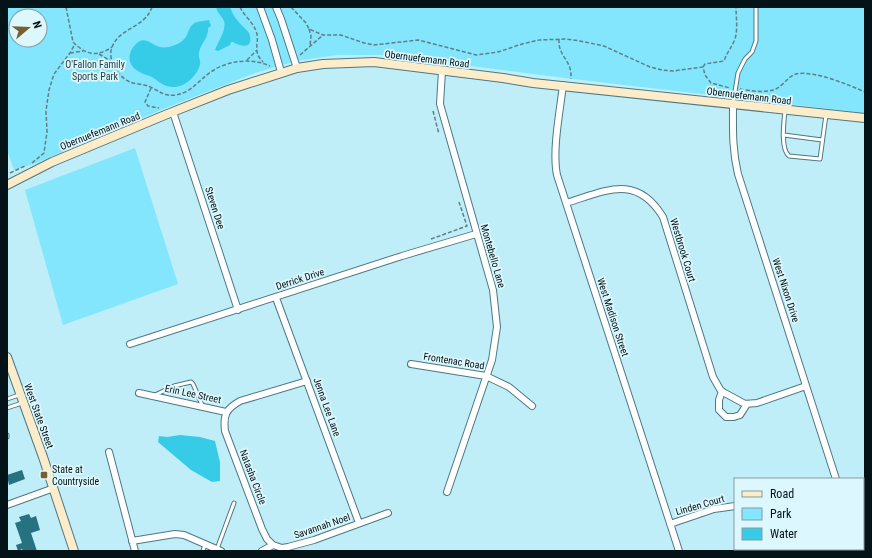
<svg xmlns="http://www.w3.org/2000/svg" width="872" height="558" viewBox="0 0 872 558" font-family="'Roboto Condensed',sans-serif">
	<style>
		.green { fill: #83e6fd; fill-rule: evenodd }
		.water { fill: #36cce8 }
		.building { fill: #277281 }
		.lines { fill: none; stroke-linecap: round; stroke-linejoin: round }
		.lane-casing { stroke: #4e7882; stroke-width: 5 }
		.street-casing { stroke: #4e7882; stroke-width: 8 }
		.secondary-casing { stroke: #4e7882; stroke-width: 10 }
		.path { stroke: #607f86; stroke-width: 1.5; stroke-dasharray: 4 2; stroke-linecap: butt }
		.lane { stroke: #fff; stroke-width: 3 }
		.street { stroke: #fff; stroke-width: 6 }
		.secondary { stroke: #fcecca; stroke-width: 8 }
		.poi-dot { fill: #775f2f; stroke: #dcf7fd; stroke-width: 1.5 }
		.labels { text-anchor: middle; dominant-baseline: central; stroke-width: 3.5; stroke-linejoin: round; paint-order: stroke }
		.street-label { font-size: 10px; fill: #031317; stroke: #dcf7fd }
		.park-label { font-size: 10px; fill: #253d43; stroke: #dcf7fd }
		.poi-label { font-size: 10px; fill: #031317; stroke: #dcf7fd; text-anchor: start }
	</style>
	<rect width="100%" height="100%" fill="#bfedf8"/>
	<path class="green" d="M7 7H865V113L565 78 385 55H337L296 61 255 73 163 109 34 164 14 170 7 150ZM16 16H40V40H16Z
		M135 148 178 284 63 325 25 190Z"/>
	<path class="water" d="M216 7H230C232 12 234 17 238 21 241 26 249 30 250 36 253 50 239 46 233 42H231L230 45 218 51 215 50C218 42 227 29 224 21 222 16 217 13 216 7Z
		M209 20 211 26 208 28C209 38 200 44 199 53 198 57 201 61 200 65 196 78 181 91 167 86 162 85 157 80 152 77 148 75 142 74 138 71 127 65 127 52 136 44 145 35 151 45 160 47 164 48 171 47 175 45 178 44 183 41 185 38 189 33 189 24 197 22 200 21 205 21 209 20Z
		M180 435 200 437 215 441 220 462V481L212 482 191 470 158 442 159 436 167 437Z"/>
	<path class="building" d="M22 470 25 479 9 485 7 475Z
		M29 514 31 518 36 516 40 530 31 533 37 551H23L22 549 18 551 16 545 22 543 15 523 21 521 19 517Z"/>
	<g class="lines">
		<defs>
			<path id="lane" d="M733 104 738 73 745 59 752 52 756 41V7
				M785 111C784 121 780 149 789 156L820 159 826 115
				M784 135 822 140
				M155 395 174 386 191 382 193 384 203 407
				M7 399 19 395
				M7 408 22 403
				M7 435V437
				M217 549 234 503
				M203 551 205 544"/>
			<path id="street" d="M260 7 272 40 281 72
				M276 7 281 19 297 68
				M442 71 440 104 493 290 497 327 492 360 447 492
				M563 85C560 111 552 150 557 175L679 551
				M733 104C733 129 732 149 738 174L836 479
				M173 112 238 310
				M566 203C606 191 636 173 663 217L713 377 721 391 745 404 757 403 806 386
				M276 298 359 523
				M130 344 402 256 476 234
				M411 364 486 376 509 387 532 406
				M722 391 719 400V410L726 417H734L740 415 747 404
				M139 393 226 412
				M109 452 135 551
				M7 505 54 488
				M670 524 714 509 735 506
				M132 541 175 534 184 535 221 551
				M273 545 267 539 262 529 225 431C223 415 226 409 240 401L307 381
				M767 549 768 551
				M858 549 859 551
				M262 551 273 545 282 548 288 547 314 540 388 513"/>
			<path id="secondary" d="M7 185 52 162 165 115 228 90 297 68 323 64 374 62 503 78 533 83 865 118
				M7 357 43 457 74 551"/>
		</defs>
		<use href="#lane" class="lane-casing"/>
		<use href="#street" class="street-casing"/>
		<use href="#secondary" class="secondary-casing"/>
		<path class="path" d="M66 7 73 42C85 54 96 58 112 47
			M152 7C145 28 120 27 112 47 107 60 118 77 130 82 135 84 142 84 148 86 158 90 164 97 176 95 193 92 200 78 214 70 230 60 253 58 270 66
			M240 7C244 16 253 22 256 31 259 38 256 44 257 51 257 55 260 59 263 62
			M291 7 306 23 309 29 323 35H341L364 43 374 45 418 40 476 55 498 52 522 44 539 40 566 39 580 41 604 46 650 67 662 70 673 71 703 67 705 75 711 83 730 88
			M309 29 311 36 310 46
			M559 39C558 58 572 58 571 79
			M70 53 83 51
			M99 54 111 61
			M300 55 323 35
			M247 60 257 50
			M703 67 705 64 724 61C727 52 732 47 735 39 738 29 736 17 736 7
			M151 88 145 102 148 106 159 108
			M740 89C751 91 770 94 779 87 785 83 789 76 796 74 814 70 849 85 865 92
			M433 111 439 134
			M32 163 44 153 47 132 46 111 49 90 54 74 70 53 75 44
			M10 173 25 166
			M431 239 467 226 459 202"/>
		<use href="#lane" class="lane"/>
		<use href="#street" class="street"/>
		<use href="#secondary" class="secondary"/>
	</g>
	<rect class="poi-dot" x="40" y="471" width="8" height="8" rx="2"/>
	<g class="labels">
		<g class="street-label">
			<text transform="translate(427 59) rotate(7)">Obernuefemann Road</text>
			<text transform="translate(749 96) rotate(7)">Obernuefemann Road</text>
			<text transform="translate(100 131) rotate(-22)">Obernuefemann Road</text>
			<text transform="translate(215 208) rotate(72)">Steven Dee</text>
			<text transform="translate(683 250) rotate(73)">Westbrook Court</text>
			<text transform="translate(493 256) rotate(74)">Montebello Lane</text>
			<text transform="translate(300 279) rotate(-18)">Derrick Drive</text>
			<text transform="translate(786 290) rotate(72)">West Nixon Drive</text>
			<text transform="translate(613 317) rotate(72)">West Madison Street</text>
			<text transform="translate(454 361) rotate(9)">Frontenac Road</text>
			<text transform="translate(193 394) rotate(12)">Erin Lee Street</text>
			<text transform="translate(327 407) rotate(70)">Jenna Lee Lane</text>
			<text transform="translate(39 416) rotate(70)">West State Street</text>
			<text transform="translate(253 477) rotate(69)">Natasha Circle</text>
			<text transform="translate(700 505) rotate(-16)">Linden Court</text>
			<text transform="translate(322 526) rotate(-19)">Savannah Noel</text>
		</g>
		<g class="park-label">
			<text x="95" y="64">O'Fallon Family<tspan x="95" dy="12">Sports Park</tspan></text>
		</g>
		<g class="poi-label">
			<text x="52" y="469">State at<tspan x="52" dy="12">Countryside</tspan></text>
		</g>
	</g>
	<rect width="872" height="558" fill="none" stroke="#031317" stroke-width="16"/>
	<rect x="734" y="478" width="130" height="72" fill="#dcf7fd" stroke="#859ca1"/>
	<rect x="742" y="491" width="20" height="6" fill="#fcecca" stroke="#859ca1"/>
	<text x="770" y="498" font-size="12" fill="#031317">Road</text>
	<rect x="742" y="508" width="20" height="12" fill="#83e6fd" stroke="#859ca1"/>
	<text x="770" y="518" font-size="12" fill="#031317">Park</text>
	<rect x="742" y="528" width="20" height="12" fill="#36cce8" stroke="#859ca1"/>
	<text x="770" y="538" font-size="12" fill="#031317">Water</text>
	<g transform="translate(28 28) rotate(71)"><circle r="19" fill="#dcf7fd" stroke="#859ca1"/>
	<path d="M0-3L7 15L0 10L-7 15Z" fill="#775f2f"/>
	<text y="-6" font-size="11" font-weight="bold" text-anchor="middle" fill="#031317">N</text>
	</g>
</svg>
